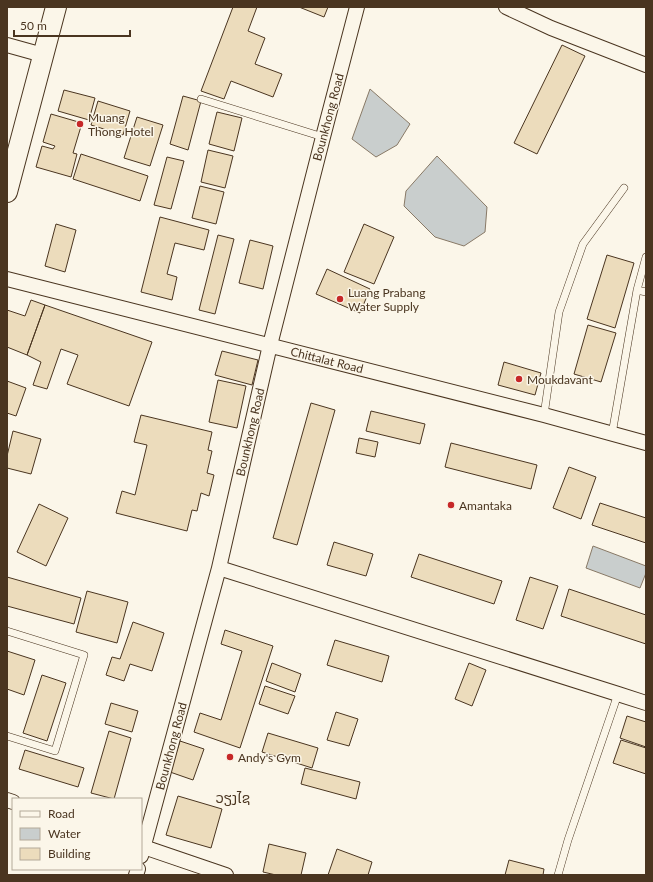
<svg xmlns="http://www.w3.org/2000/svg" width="653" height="882" viewBox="0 0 653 882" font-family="Lato,'Noto Sans Lao',sans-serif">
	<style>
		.water { fill: #c9cecd; stroke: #887966 }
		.building { fill: #ecdcbc; stroke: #4a3520 }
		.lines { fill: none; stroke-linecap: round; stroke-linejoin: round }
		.lane-casing { stroke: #4a3520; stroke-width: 8 }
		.street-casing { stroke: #4a3520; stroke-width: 16 }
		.secondary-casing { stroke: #4a3520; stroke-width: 22 }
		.lane { stroke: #fbf6e9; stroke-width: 7 }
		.street { stroke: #fbf6e9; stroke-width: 14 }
		.secondary { stroke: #fbf6e9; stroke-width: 20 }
		.poi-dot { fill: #c62828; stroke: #fbf6e9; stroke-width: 1.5 }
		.labels { text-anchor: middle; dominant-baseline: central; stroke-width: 3; stroke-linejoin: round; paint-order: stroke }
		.poi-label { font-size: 12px; fill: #4a3520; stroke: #fbf6e9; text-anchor: start }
		.street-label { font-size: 12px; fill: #4a3520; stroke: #fbf6e9 }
		.quarter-label { font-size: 14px; fill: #4a3520; stroke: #fbf6e9 }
	</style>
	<rect width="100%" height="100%" fill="#fbf6e9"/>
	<path class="water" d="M370 89 410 124 397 145 376 157 352 139Z
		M437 156 487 207 485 232 464 246 435 237 404 206 406 191Z
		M593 546 646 566V573L640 588 586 568Z"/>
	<path class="building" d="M233 7H257L248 31 265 38 255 64 282 74 273 97 231 81 224 99 201 91Z
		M299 7H328L324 17Z
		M562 45 585 56 537 154 514 143Z
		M64 90 95 98 89 120 58 111Z
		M183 96 201 101 188 150 170 144Z
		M98 101 130 111 123 135 91 125Z
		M217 112 242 118 234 151 209 144Z
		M51 114 82 123 73 153 77 154 71 177 36 167 42 146 53 149 55 146 43 142Z
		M137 117 163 125 150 166 124 158Z
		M208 150 233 156 225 188 201 182Z
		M81 154 148 176 140 201 73 179Z
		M167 157 184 161 171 209 154 205Z
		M200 186 224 192 216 224 192 218Z
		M160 217 209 230 204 250 175 243 167 274 177 277 172 300 141 292Z
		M56 224 76 230 65 272 45 266Z
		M364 224 394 237 374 284 344 272Z
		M218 235 234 239 215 314 199 310Z
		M250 240 273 246 263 289 239 283Z
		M607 255 634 263 615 328 587 319Z
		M327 269 370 289 360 313 316 294Z
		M31 300 45 305 27 355 7 347V310L25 316Z
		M45 305 152 342 129 406 67 384 78 355 61 349 47 389 33 385 41 362 27 355Z
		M588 325 616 333 601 382 574 374Z
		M222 351 258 360 252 385 215 375Z
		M504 362 541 373 535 395 498 385Z
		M218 380 246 386 237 428 209 422Z
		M7 381 26 388 16 416 7 413Z
		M311 403 335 410 297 545 273 538Z
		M371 411 425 424 420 444 366 431Z
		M141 415 212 432 208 450 212 451 207 473 214 475 209 496 201 493 197 511 192 510 187 531 116 513 122 491 135 495 147 445 134 442Z
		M13 431 41 439 31 474 7 468V456Z
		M359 438 378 442 375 457 356 453Z
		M451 443 537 465 531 489 445 467Z
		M569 467 596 477 581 519 553 508Z
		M600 503 646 518V543L592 525Z
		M39 504 68 518 46 566 17 552Z
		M334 542 373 554 366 576 327 565Z
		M419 554 502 581 494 604 411 577Z
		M7 577 81 598 74 624 7 606Z
		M530 577 558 586 543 629 516 620Z
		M569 589 646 615V644L561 616Z
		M87 591 128 602 117 643 76 632Z
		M133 622 164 633 152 671 130 664 124 681 106 675 112 657 120 659Z
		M225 630 273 646 240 748 194 732 200 713 221 720 242 651 221 644Z
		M335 640 389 656 382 682 327 665Z
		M7 651 35 660 24 695 7 689Z
		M272 663 301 674 295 692 266 681Z
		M469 663 486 670 472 706 455 699Z
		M42 675 66 683 47 741 23 733Z
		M265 686 295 696 288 714 259 704Z
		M111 703 138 711 132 732 105 724Z
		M336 712 358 719 349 746 327 740Z
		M627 716 646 722V747L620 738Z
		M109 731 131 738 114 799 91 793Z
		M268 733 318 748 312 768 262 752Z
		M621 740 646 748V774L613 763Z
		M180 741 204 749 193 780 170 772Z
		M25 750 84 768 78 787 19 769Z
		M305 768 360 782 356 799 301 784Z
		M178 796 222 809 211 848 166 835Z
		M269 844 306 853 301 875H276L263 872Z
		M337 849 372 862 368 875H328Z
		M509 860 544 869 543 875H505Z"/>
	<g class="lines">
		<defs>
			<path id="lane" d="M201 99 323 137
				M637 290 646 292
				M544 415 559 312 583 244 624 188
				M612 434 637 290 646 257
				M7 631 84 655 55 751 7 736
				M558 875 568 840 618 694"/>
			<path id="street" d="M506 7 551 28 646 65
				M7 45 43 55
				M7 279 544 415 646 443
				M219 568 618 694 646 703
				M7 800 13 802
				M141 846 226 875
				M141 856 219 568 270 345 323 137 357 7
				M136 875 138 869"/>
			<path id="secondary" d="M7 192 56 7"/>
		</defs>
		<use href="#lane" class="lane-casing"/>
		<use href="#street" class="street-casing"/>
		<use href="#secondary" class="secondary-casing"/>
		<use href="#lane" class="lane"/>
		<use href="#street" class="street"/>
		<use href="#secondary" class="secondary"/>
	</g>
	<g class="poi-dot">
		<circle cx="80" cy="124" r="4"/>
		<circle cx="340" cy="299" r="4"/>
		<circle cx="519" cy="379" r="4"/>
		<circle cx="451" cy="505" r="4"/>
		<circle cx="230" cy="757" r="4"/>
	</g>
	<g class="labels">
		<g class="poi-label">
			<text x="88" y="117">Muang<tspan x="88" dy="14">Thong Hotel</tspan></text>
			<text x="348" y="292">Luang Prabang<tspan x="348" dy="14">Water Supply</tspan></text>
			<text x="527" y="379">Moukdavant</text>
			<text x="459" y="505">Amantaka</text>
			<text x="238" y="757">Andy's Gym</text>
		</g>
		<g class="street-label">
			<text transform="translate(328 117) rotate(-75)">Bounkhong Road</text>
			<text transform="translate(327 360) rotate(14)">Chittalat Road</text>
			<text transform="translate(250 432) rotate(-77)">Bounkhong Road</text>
			<text transform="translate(171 746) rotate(-75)">Bounkhong Road</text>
		</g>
		<g class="quarter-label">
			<text x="233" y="797">ວຽງໄຊ</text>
		</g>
	</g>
	<rect width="653" height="882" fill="none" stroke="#4a3520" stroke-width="16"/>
	<rect x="12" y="798" width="130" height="72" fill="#fbf6e9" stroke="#b4a999"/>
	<rect x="20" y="811" width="20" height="6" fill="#fbf6e9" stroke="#b4a999"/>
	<text x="48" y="818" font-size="12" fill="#4a3520">Road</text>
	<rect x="20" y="828" width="20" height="12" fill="#c9cecd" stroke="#b4a999"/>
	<text x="48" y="838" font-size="12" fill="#4a3520">Water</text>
	<rect x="20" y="848" width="20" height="12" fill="#ecdcbc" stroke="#b4a999"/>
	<text x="48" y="858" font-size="12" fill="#4a3520">Building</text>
	<path d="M14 30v6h116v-6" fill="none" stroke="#4a3520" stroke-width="2"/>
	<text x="20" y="30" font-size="12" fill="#4a3520" stroke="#fbf6e9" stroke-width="3" paint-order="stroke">50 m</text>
</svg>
